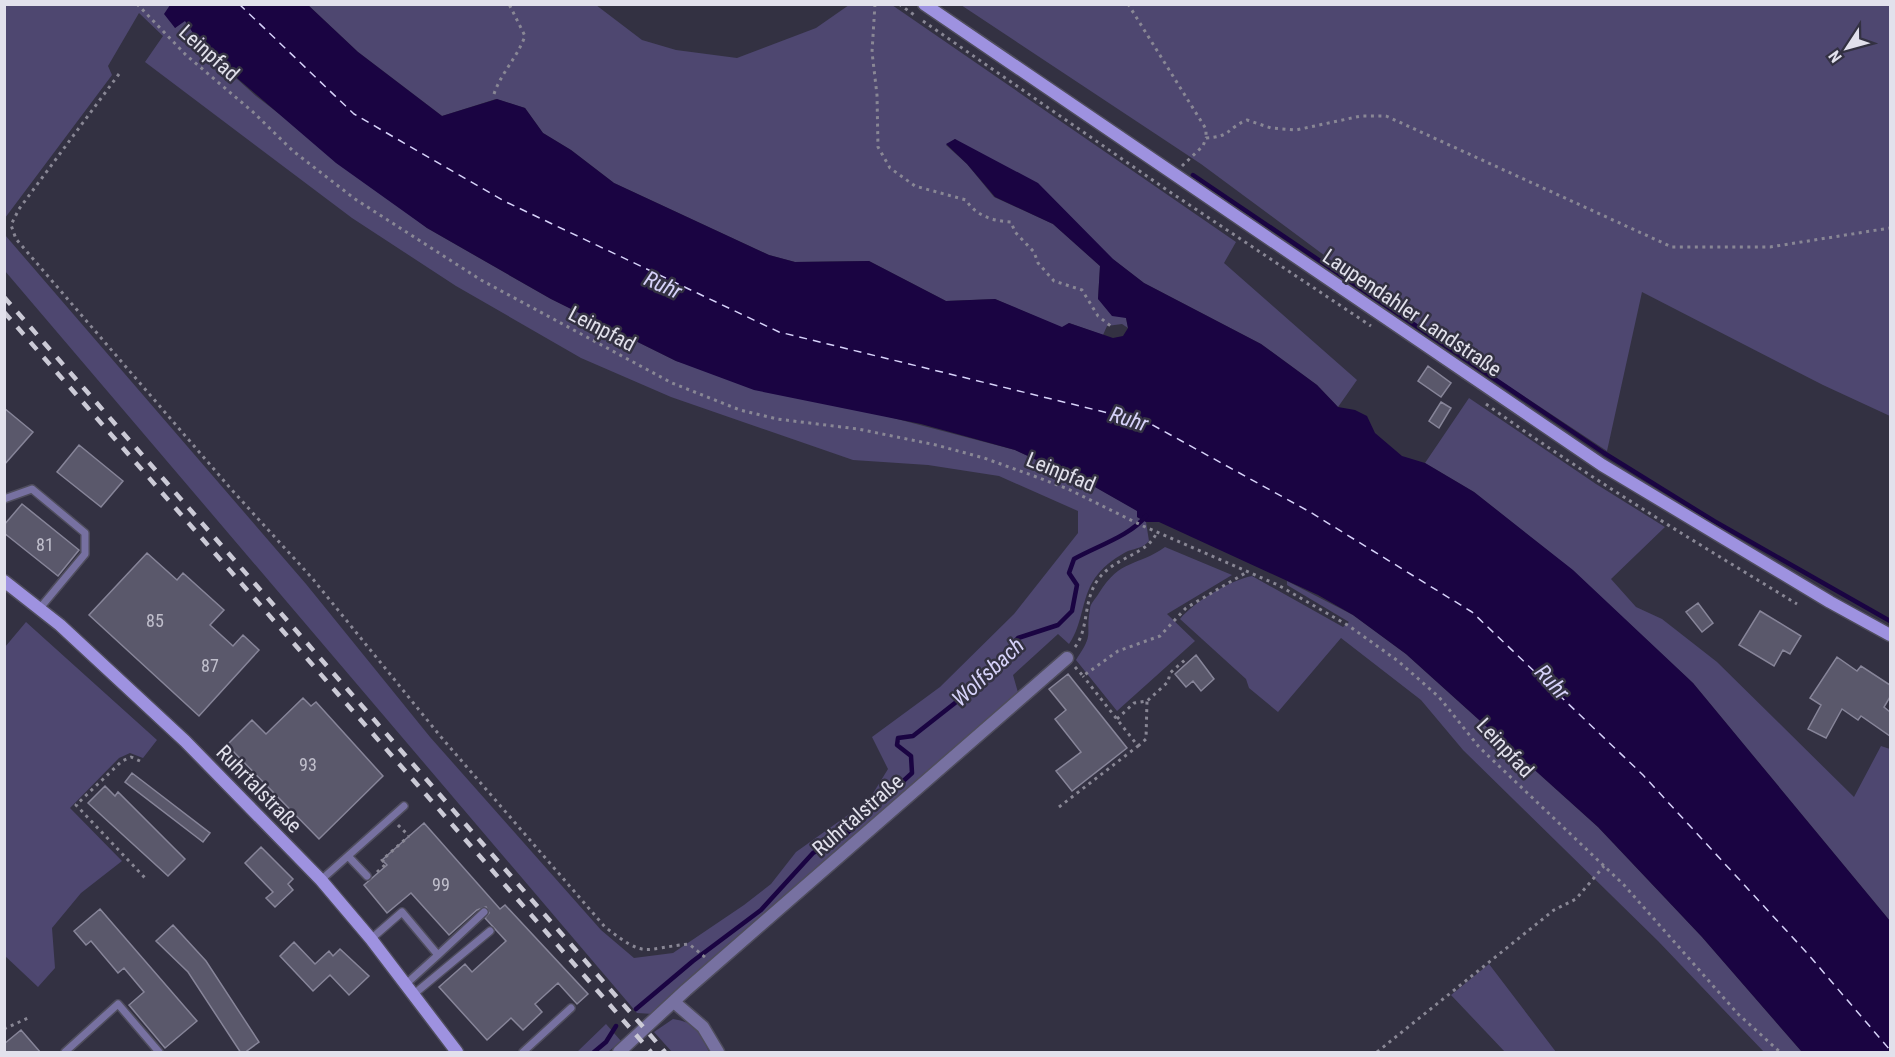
<svg xmlns="http://www.w3.org/2000/svg" width="1895" height="1057" viewBox="0 0 1895 1057" font-family="'Roboto Condensed',sans-serif">
	<style>
		.green { fill: #4e4770 }
		.water { fill: #1a0442 }
		.lines { fill: none; stroke-linecap: round; stroke-linejoin: round }
		.stream { stroke: #1a0442; stroke-width: 4.5 }
		.ferry { stroke: #d6d2f9; stroke-width: 1.5; stroke-dasharray: 8 6; stroke-linecap: butt }
		.building { fill: #5a586b; stroke: #878599; stroke-width: 1.5 }
		.service-casing { stroke: #4f4d5d; stroke-width: 10 }
		.minor-casing { stroke: #4f4d5d; stroke-width: 15 }
		.secondary-casing { stroke: #4f4d5d; stroke-width: 15 }
		.path { stroke: #898795; stroke-width: 3; stroke-dasharray: 3 4.5; stroke-linecap: butt }
		.service { stroke: #7771a1; stroke-width: 7 }
		.minor { stroke: #7771a1; stroke-width: 12 }
		.secondary { stroke: #9e92e0; stroke-width: 12 }
		.rail { stroke: #cbcad6; stroke-width: 4.5; stroke-dasharray: 10 10; stroke-linecap: butt }
		.labels { text-anchor: middle; dominant-baseline: central; stroke-width: 5; stroke-linejoin: round; paint-order: stroke }
		.number-label { font-size: 18px; fill: #c0bfcc }
		.street-label { font-size: 21px; fill: #e2e1ec; stroke: #333142 }
		.water-label { font-size: 22px; font-style: italic; fill: #d6d2f9; stroke: #333142 }
	</style>
	<rect width="100%" height="100%" fill="#333142"/>
	<path class="green" d="M4 5H170L175 28 185 20 197 39 216 60 256 96 427 228 551 299 676 361 1015 450 1095 487 1138 511 1137 517 1146 522 1149 541C1143 548 1137 548 1128 551 1118 556 1105 565 1098 574 1081 594 1084 623 1069 644L1058 634 1013 675 1019 696 653 1014 637 1013 5 271V235L306 584 430 737 601 930 634 958 673 953 744 905 771 884 796 852 869 800 888 769 872 737 940 687 1014 614 1078 533V511L999 476 928 465 853 460 671 397 581 358 456 286 352 218 145 62 163 36 139 13 108 66 112 75 5 218Z
		M308 5H596L642 40 676 50 737 58 816 28 849 5H892L1236 242 1224 263 1357 380 1338 407 1317 385 1261 344 1144 283 955 139 946 145 967 164 994 197 1053 224 1100 266 1098 299 1126 318 1128 328 1122 324 1107 326 1103 335 1069 323 1062 328 995 299 946 301 869 261 795 262 769 255 614 183 571 150 543 133 525 108 496 99 442 116 358 52Z
		M961 5H1890V416L1823 385 1642 292 1607 451 1440 341 1201 164Z
		M1469 398 1596 484 1665 527 1611 579 1636 607 1662 619 1717 662 1854 797 1881 746 1890 749V921L1693 683 1572 570 1474 492 1425 463Z
		M1165 547 1232 575 1167 614 1195 641 1117 711 1076 660C1095 632 1085 638 1090 609 1090 604 1096 598 1099 593 1121 558 1137 567 1165 547Z
		M1252 576 1343 627 1349 622 1287 585V581L1353 615 1406 654 1598 827 1702 937 1802 1052H1764L1658 941 1463 750 1421 700 1341 638 1278 712 1249 688 1246 679 1180 619C1195 601 1229 581 1252 576Z
		M26 622 157 740 143 758 130 753 119 758 70 808 122 861 81 893 52 928 55 968 38 987 4 955 5 647Z
		M1489 964 1556 1052H1505L1451 995Z
		M673 1019C695 1022 700 1032 709 1052H672L654 1032Z
		M606 1024 621 1041 608 1052H577Z"/>
	<path class="water" d="M170 5H308L358 52 442 116 497 99 525 108 543 133 571 150 614 183 769 255 795 262 869 261 946 301 995 299 1062 327 1069 323 1113 338 1123 336 1128 328 1126 318 1112 316 1098 299 1100 266 1053 224 995 197 967 164 946 144 955 139 1038 183 1113 259 1144 283 1261 344 1317 385 1338 407 1355 410 1367 416 1375 433 1402 456 1425 463 1474 492 1573 570 1693 683 1890 921V1052H1802L1702 937 1598 827 1406 654 1353 615 1318 595 1159 522H1146L1137 517V511L1095 487 1015 450 921 424 754 390 676 361 551 299 427 228 336 163 216 60 197 39 185 21 175 28 164 14Z"/>
	<g class="lines">
		<path class="stream" d="M1193 175 1604 453 1714 521 1890 621
			M636 1009 693 961 761 910 813 853 846 834 912 773 911 756 897 745 898 738 913 736 969 692 1018 638 1058 625 1072 611 1077 585 1069 573 1074 559C1097 546 1130 536 1146 516
			M594 1052 606 1042 616 1026"/>
		<path class="ferry" d="M239 4 354 114 504 201 779 332 1149 423 1310 512 1472 612 1643 775 1807 953 1890 1050"/>
	</g>
	<path class="building" d="M1428 366 1451 383 1441 397 1418 381Z
		M1441 402 1451 408 1439 428 1429 421Z
		M4 408 33 432 4 465Z
		M79 445 123 481 101 507 57 472Z
		M22 504 79 550 58 576 4 533V525Z
		M147 553 177 580 183 573 224 610 210 625 233 646 243 635 259 650 199 716 89 615Z
		M1698 603 1713 623 1702 632 1686 612Z
		M1760 611 1801 636 1790 654 1783 650 1774 666 1739 645Z
		M1196 655 1214 679 1201 691 1193 681 1186 687 1175 674Z
		M1837 657 1857 671 1861 666 1890 685V697L1884 707 1890 712V736L1861 716 1858 720 1842 709 1826 738 1808 729 1821 705 1810 698Z
		M1068 674 1127 748 1072 791 1056 771 1081 752 1055 719 1066 710 1049 689Z
		M303 698 311 706 316 702 383 776 319 839 227 745 252 720 266 734Z
		M132 773 210 833 203 842 125 782Z
		M105 786 115 796 118 792 185 859 168 876 88 803Z
		M424 823 500 909 505 905 588 994 577 1004 558 983 535 1004 542 1012 523 1030 511 1018 487 1040 439 987 465 964 472 972 506 941 485 918 489 913 486 907 477 910 449 935 411 893 387 913 364 885 387 865 382 860Z
		M261 847 293 879 288 884 293 890 275 907 266 898 273 892 245 863Z
		M100 909 197 1021 165 1048 129 1005 144 992 124 968 118 973 91 941 86 945 74 931Z
		M173 925 206 961 259 1042 244 1053H241L188 972 156 941Z
		M294 942 315 964 329 951 333 956 340 949 369 976 349 995 330 975 313 991 280 956Z
		M21 1030 41 1053H4V1044Z"/>
	<g class="lines">
		<defs>
			<path id="service" d="M4 499 32 489 85 533V554L40 608
				M348 856 367 876
				M321 880 404 806
				M371 939 402 912 438 955 406 984
				M438 955 484 912
				M414 994 490 931
				M65 1052 118 1004 159 1052
				M523 1052 571 1008"/>
			<path id="minor" d="M674 1002 703 1027 718 1052
				M619 1052 686 990 1067 658"/>
			<path id="secondary" d="M924 4 1602 465 1830 602 1890 635
				M4 581 60 625 185 741 321 880 371 939 457 1052"/>
		</defs>
		<use href="#service" class="service-casing"/>
		<use href="#minor" class="minor-casing"/>
		<use href="#secondary" class="secondary-casing"/>
		<path class="path" d="M137 4 186 55 253 112 293 151 355 199 481 280 672 383 740 410 777 419 858 429 936 445 984 458 1034 476 1068 489 1143 526 1278 585 1349 626 1398 661 1439 697 1479 747 1624 885 1738 1014 1780 1052
			M875 4 872 52 877 95 878 147 890 168 915 186 966 200C976 216 993 221 1011 222L1015 232 1034 252 1038 263 1054 281 1082 290 1098 316 1112 327
			M899 4 917 17
			M1128 4 1206 129V138
			M923 21 1164 188 1371 326
			M119 74 19 209 11 225 16 239 231 489 312 578 441 737 605 927C647 959 640 949 689 944L706 958
			M494 94C501 73 517 58 525 36L509 4
			M1182 166 1203 146 1206 138C1231 137 1227 128 1247 120L1271 128 1296 130 1361 116H1386L1672 247H1770L1890 228
			M1486 404C1586 476 1692 540 1797 604
			M1075 647C1089 629 1083 602 1097 581 1114 556 1147 556 1157 532
			M1075 667 1083 676 1118 651 1160 636 1186 608 1247 572
			M1117 719 1134 703 1147 701 1168 682 1170 673 1186 659
			M1138 746 1146 739 1147 701
			M140 761 131 757 122 761 76 805 146 879
			M1059 807 1138 746 1083 676
			M398 825 409 836
			M377 872 386 864 382 860 409 836
			M4 1029 28 1018
			M1377 1052 1554 910 1576 899 1604 866"/>
		<use href="#service" class="service"/>
		<use href="#minor" class="minor"/>
		<use href="#secondary" class="secondary"/>
		<path class="rail" d="M4 297 665 1052
			M4 312 651 1052"/>
	</g>
	<g class="labels">
		<g class="number-label">
			<text x="45" y="544">81</text>
			<text x="155" y="620">85</text>
			<text x="210" y="665">87</text>
			<text x="308" y="764">93</text>
			<text x="441" y="884">99</text>
		</g>
		<g class="street-label">
			<text transform="translate(209 53) rotate(42)">Leinpfad</text>
			<text transform="translate(1412 313) rotate(34)">Laupendahler Landstraße</text>
			<text transform="translate(602 329) rotate(28)">Leinpfad</text>
			<text transform="translate(1061 472) rotate(22)">Leinpfad</text>
			<text transform="translate(1505 748) rotate(47)">Leinpfad</text>
			<text transform="translate(259 789) rotate(46)">Ruhrtalstraße</text>
			<text transform="translate(858 815) rotate(-41)">Ruhrtalstraße</text>
		</g>
		<g class="water-label">
			<text transform="translate(663 285) rotate(24)">Ruhr</text>
			<text transform="translate(1129 419) rotate(17)">Ruhr</text>
			<text transform="translate(988 672) rotate(-43)">Wolfsbach</text>
			<text transform="translate(1552 682) rotate(47)">Ruhr</text>
		</g>
	</g>
	<rect width="1895" height="1057" fill="none" stroke="#e2e1ec" stroke-width="12"/>
	<g transform="translate(1847 48) rotate(234)" stroke="#333142" stroke-width="4.5" paint-order="stroke">
	<path d="M0-4.5L10 22L0 15L-10 22Z" fill="#e2e1ec"/>
	<text y="-9" font-size="16" font-weight="bold" text-anchor="middle" fill="#e2e1ec">N</text>
	</g>
</svg>
